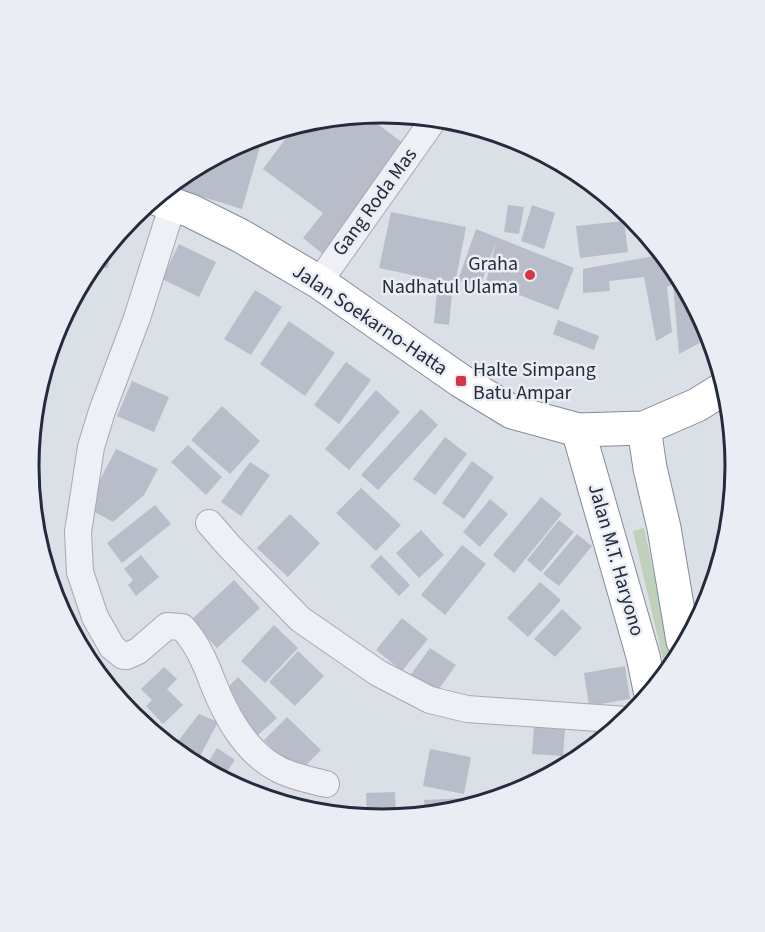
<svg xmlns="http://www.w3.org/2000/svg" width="765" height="932" viewBox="0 0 765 932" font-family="'Source Sans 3',sans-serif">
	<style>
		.green { fill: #bfd1bb }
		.building { fill: #b8bdc9 }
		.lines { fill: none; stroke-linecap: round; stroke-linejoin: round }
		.minor-casing { stroke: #a4a9b3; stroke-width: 28 }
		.highway-casing { stroke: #828a9e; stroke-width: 35 }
		.minor { stroke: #eef0f5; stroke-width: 26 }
		.highway { stroke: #fff; stroke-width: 33 }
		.poi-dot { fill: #d53641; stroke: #eaeef4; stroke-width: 2 }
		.labels { text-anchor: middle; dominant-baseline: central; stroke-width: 5; stroke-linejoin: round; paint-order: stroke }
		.street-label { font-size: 20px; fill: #242b3d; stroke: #eaeef4 }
		.poi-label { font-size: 20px; fill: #242b3d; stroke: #eaeef4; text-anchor: end }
		.rim { fill: none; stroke: #242b3d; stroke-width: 3 }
	</style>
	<rect width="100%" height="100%" fill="#dbdfe6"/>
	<path class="green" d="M644 528 672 658 665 668 633 531Z"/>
	<path class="building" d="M366 115 404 144 329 259 303 238 323 213 263 169 292 130Z
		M263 136 242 209 173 188 247 139Z
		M508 205 524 207 519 234 504 232Z
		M532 205 555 213 544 249 521 241Z
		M391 212 466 227 455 284 379 268Z
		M624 221 628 252 580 258 576 226Z
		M476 229 574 268 558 310 486 282 496 242 480 287 458 280Z
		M179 244 216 262 199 297 162 279Z
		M111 247 108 268 98 267Z
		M659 255 710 331 711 337 679 354 673 284 667 287 672 332 656 341 644 277 609 281 610 291 583 293V269Z
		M255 290 282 307 251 355 224 339Z
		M437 291 452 293 449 325 434 323Z
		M558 320 599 336 594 350 553 334Z
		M289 321 335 353 305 396 260 364Z
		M346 362 371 380 339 424 314 405Z
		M132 381 169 397 154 432 117 416Z
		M376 390 400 412 349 470 325 449Z
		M222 406 260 441 230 474 191 440Z
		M421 409 438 425 378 490 361 475Z
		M445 437 467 454 435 495 413 479Z
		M188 445 222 477 206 495 171 462Z
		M116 449 158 469 144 495 113 522 86 507Z
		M472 461 494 477 464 519 442 503Z
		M250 462 270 475 241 516 221 502Z
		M361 488 401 525 376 551 336 513Z
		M541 497 562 514 514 573 493 555Z
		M490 499 508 514 480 547 463 532Z
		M155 505 171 524 122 563 107 543Z
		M290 514 320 543 288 577 257 548Z
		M559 520 574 532 541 572 527 560Z
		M421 530 444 555 419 578 396 553Z
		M577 534 592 546 559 586 543 574Z
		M462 545 486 564 445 615 421 595Z
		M141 555 159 577 136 596 128 585 133 580 124 569Z
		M381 555 410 585 399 596 370 566Z
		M234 580 260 608 217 648 191 620Z
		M540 582 561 600 528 637 507 618Z
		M562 609 582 628 555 657 534 639Z
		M402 618 428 639 402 671 376 650Z
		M274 625 298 648 265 683 241 661Z
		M430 648 456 665 434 696 409 677Z
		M298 651 324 676 295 706 269 682Z
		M625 666 630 699 589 706 584 673Z
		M164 667 177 679 167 689 183 705 163 724 146 706 152 700 141 689Z
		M238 677 277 718 258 735 220 695Z
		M199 714 218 722 198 760 175 745Z
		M287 717 321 750 297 774 264 740Z
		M534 726 565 729 563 756 532 754Z
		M589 736H603L588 746Z
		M217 748 235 760 223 777 206 766Z
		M430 749 471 757 464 794 423 786Z
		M395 792 396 817 382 820 367 817 366 793Z
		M466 798V803L425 812 424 800Z"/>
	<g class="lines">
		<defs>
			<path id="minor" d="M173 204 137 318 102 411 91 447 78 532 80 572 95 617 112 647 123 656H127L138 651 167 626 182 627C197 643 205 662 213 683 226 716 245 752 278 769 293 777 310 780 326 784
				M319 282 432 122
				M209 523 230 547 300 619 378 673 430 700 467 709 627 720"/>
			<path id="highway" d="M157 199 191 211 241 236 319 282 461 381 512 412 578 430 644 428 697 405 721 390
				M644 428 650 468 664 528 683 641
				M578 430 643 656 650 690"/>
		</defs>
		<use href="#minor" class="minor-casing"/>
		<use href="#highway" class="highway-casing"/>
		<use href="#minor" class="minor"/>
		<use href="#highway" class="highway"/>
	</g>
	<g class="poi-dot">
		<circle cx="530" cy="275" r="6"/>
		<rect x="455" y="375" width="12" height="12" rx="3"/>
	</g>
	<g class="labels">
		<g class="street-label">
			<text transform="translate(375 202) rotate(-54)">Gang Roda Mas</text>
			<text transform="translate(370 320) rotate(34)">Jalan Soekarno-Hatta</text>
			<text transform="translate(616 560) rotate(74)">Jalan M.T. Haryono</text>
		</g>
		<g class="poi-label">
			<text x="518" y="264">Graha<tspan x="518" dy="23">Nadhatul Ulama</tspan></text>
			<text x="473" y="370" text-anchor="start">Halte Simpang<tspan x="473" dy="23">Batu Ampar</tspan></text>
		</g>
	</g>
	<path d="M0 0H765V932H0ZM39 466a343 343 0 1 1 686 0a343 343 0 1 1-686 0Z" fill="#eaeef4" fill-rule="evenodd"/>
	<path class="rim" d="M39 466a343 343 0 1 1 686 0a343 343 0 1 1-686 0Z"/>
</svg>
